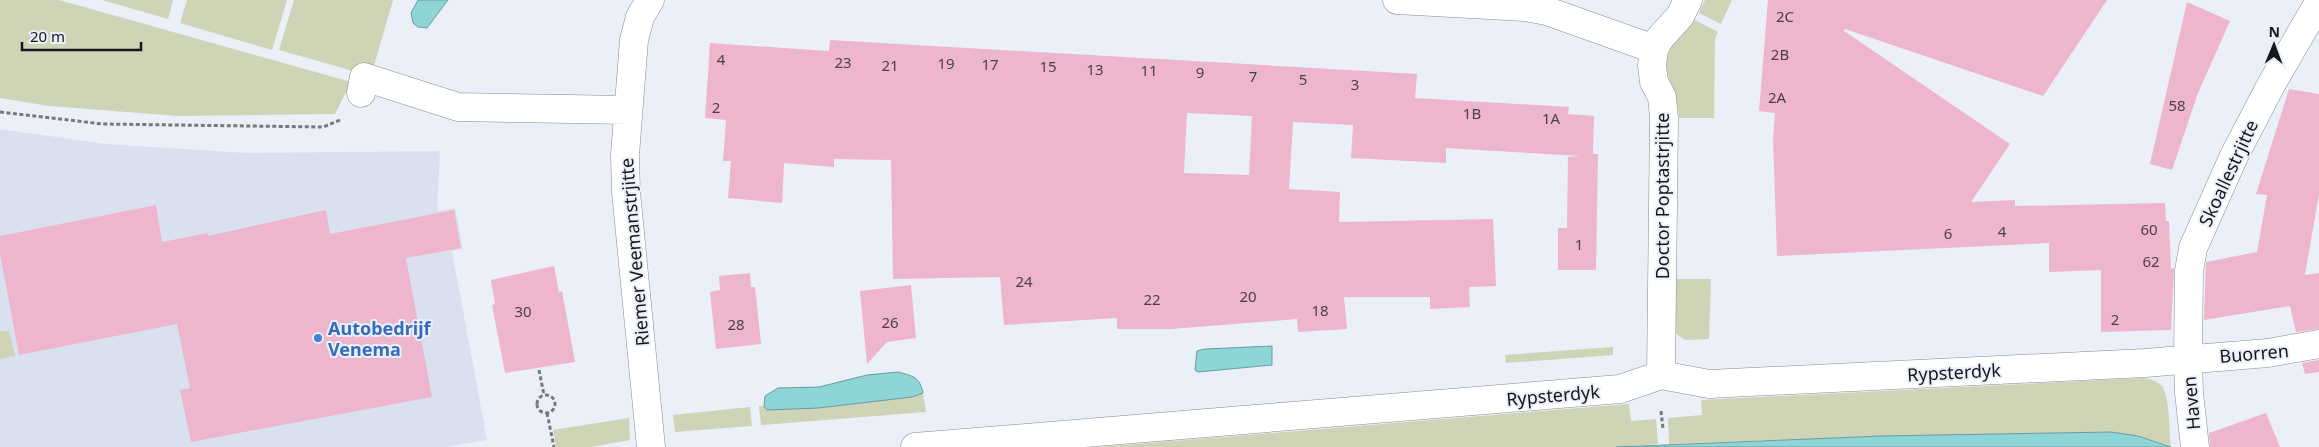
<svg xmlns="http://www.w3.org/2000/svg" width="2319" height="447" viewBox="0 0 2319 447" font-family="'Noto Sans',sans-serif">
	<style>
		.built { fill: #d9e1f0 }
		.green { fill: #ced4b5 }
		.water { fill: #8ed5d7; stroke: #6a9c9e }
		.building { fill: #edb6cd; fill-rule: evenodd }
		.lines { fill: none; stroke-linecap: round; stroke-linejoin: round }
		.minor-casing { stroke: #878b93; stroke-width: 29 }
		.path { stroke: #76797e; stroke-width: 3; stroke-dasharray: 4 2.5; stroke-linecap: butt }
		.minor { stroke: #fff; stroke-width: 28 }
		.shop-dot { fill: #3f7fe0; stroke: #ebeff8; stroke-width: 2 }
		.labels { text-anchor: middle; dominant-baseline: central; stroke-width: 4; stroke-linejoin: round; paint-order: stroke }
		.number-label { font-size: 15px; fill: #4c3f47 }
		.street-label { font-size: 18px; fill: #16171a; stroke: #ebeff8 }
		.shop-label { font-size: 18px; font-weight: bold; fill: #366cbe; stroke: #ebeff8; text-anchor: start }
	</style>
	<rect width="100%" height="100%" fill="#ebeff8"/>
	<path class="built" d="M0 129 106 144 247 153 440 151 437 211 455 208 463 249 452 251 487 440 445 447H0Z"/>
	<path class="green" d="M0 0H59L351 82 335 114 178 116 49 106 0 98Z
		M102 0H173L168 19Z
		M187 0H287L272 50 180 23Z
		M294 0H393L371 76 279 50Z
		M1705 0H1732L1721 24 1699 13Z
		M1695 20 1718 32 1715 39 1714 118H1679C1679 92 1657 71 1672 46 1678 35 1689 30 1695 20Z
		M1676 279H1711L1709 339 1685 340 1675 333Z
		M0 331H9L15 356 0 359Z
		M1613 347V355L1506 363 1505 355Z
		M2144 378C2150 379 2157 381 2162 386 2170 398 2169 431 2171 446L2138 436 2111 432 1881 436 1669 444 1668 418 1702 415 1701 400Z
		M923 393 926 412 761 425 759 406H764L767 410 818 408 912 397Z
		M1629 404 1631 421 1656 419 1658 444 1616 447H1099Z
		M750 407 752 426 675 432 673 415Z
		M629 418 630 440 591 447H556L553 430Z"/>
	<path class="water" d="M418 0H448L427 28 418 27 413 23 411 13Z
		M1272 346V365L1198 372 1195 370 1197 351 1205 349Z
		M898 372C913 376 920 377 923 393L912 397 818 408 767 410 764 406 765 396 778 388 819 387 867 375Z
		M2111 432 2138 436 2171 447H1616L1881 436Z"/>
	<path class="building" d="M1768 0H2107L2043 96 1845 29 1844 31 2010 144 1971 202 2015 200V206L2165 203 2166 221H2169L2171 269 2174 268 2171 330 2101 332V270L2049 272V243L1777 256 1773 139 1775 113 1759 111Z
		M2187 2 2230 21 2198 93 2172 170 2150 164Z
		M830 40 1417 74 1415 98 1569 107 1568 114 1594 116 1593 154H1598L1596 270H1558V228H1567L1568 157 1580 156 1446 148V163L1351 158 1353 125 1293 122 1289 189 1340 192 1339 222 1493 219 1496 286 1469 287 1470 307 1430 309V297H1344L1347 329 1298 332 1297 319 1171 329H1117V318L1004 325 1000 277 893 279 891 160 834 159V167L784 163 782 203 728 198 731 161H723L726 120 705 118 710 43 829 51ZM1187 113 1252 116 1249 175 1184 173Z
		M2289 89 2319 94V194L2305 275 2319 273V329L2296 332 2290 306 2204 320 2206 262 2257 252 2267 195 2256 194Z
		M156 205 162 242 208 233V236L326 210 330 234 454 210 461 248 406 258 432 397 191 442 180 390 190 388 177 324 19 355 0 254V236Z
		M554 266 559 292 562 291 575 362 505 373 492 305 495 304 491 280Z
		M750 273 751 287H755L761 344 716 349 710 292 720 290 719 276Z
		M911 285 916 338 887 342 867 364 860 291Z
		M2319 360V372L2305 374 2302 363Z
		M2266 413 2280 447H2210L2209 433Z"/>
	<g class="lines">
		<defs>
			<path id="minor" d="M650 0 640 17 634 40 625 155 626 192 651 447
				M1397 0 1525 7 1547 11 1654 49
				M361 93 364 77 458 107 628 110
				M1661 375 1664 118 1662 97 1654 82 1652 66 1654 49 1660 38 1680 16 1688 0
				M915 447 1620 389 1661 375 1709 384 2145 363 2268 353 2319 344
				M2195 447 2189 393 2188 359 2189 271 2193 248 2234 156 2271 85 2319 2"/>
		</defs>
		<use href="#minor" class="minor-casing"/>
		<path class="path" d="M0 112 102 124 323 127 340 120
			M539 370 544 395
			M537 404a9 9 0 1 1 18 0a9 9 0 1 1-18 0Z
			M1661 411 1663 429
			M547 413 554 447"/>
		<use href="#minor" class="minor"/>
	</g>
	<circle class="shop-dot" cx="318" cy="338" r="5"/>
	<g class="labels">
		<g class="number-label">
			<text x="1785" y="16">2C</text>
			<text x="1780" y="54">2B</text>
			<text x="721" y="59">4</text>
			<text x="843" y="62">23</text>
			<text x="946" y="63">19</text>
			<text x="990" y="64">17</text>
			<text x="890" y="65">21</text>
			<text x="1048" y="66">15</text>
			<text x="1095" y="69">13</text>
			<text x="1149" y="70">11</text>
			<text x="1200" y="72">9</text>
			<text x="1253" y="76">7</text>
			<text x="1303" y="79">5</text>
			<text x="1355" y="84">3</text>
			<text x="1777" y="97">2A</text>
			<text x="2177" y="105">58</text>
			<text x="716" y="107">2</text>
			<text x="1472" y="113">1B</text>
			<text x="1551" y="118">1A</text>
			<text x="2149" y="229">60</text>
			<text x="2002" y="231">4</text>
			<text x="1948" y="233">6</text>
			<text x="1579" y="244">1</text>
			<text x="2151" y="261">62</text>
			<text x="1024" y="281">24</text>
			<text x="1248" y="296">20</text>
			<text x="1152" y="299">22</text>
			<text x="1320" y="310">18</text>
			<text x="523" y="311">30</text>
			<text x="2115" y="319">2</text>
			<text x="890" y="322">26</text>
			<text x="736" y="324">28</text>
		</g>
		<g class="street-label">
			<text transform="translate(2228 173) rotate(-65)">Skoallestrjitte</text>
			<text transform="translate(1662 196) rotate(-90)">Doctor Poptastrjitte</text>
			<text transform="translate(634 252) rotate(-95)">Riemer Veemanstrjitte</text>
			<text transform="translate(2254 353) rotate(-5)">Buorren</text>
			<text transform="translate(1954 372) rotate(-3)">Rypsterdyk</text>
			<text transform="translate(1553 395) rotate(-5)">Rypsterdyk</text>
			<text transform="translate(2191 403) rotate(-95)">Haven</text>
		</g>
		<g class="shop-label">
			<text x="328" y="328">Autobedrijf<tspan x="328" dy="21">Venema</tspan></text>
		</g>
	</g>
	<g transform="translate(2274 45) rotate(1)" stroke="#ebeff8" stroke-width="4" paint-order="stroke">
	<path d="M0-4L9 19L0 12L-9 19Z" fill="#16171a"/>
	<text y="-8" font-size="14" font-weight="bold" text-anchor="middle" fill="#16171a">N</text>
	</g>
	<path d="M22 42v8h119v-8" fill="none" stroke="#16171a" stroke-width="2.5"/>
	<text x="30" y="42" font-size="15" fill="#16171a" stroke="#ebeff8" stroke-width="4" paint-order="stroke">20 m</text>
</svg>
